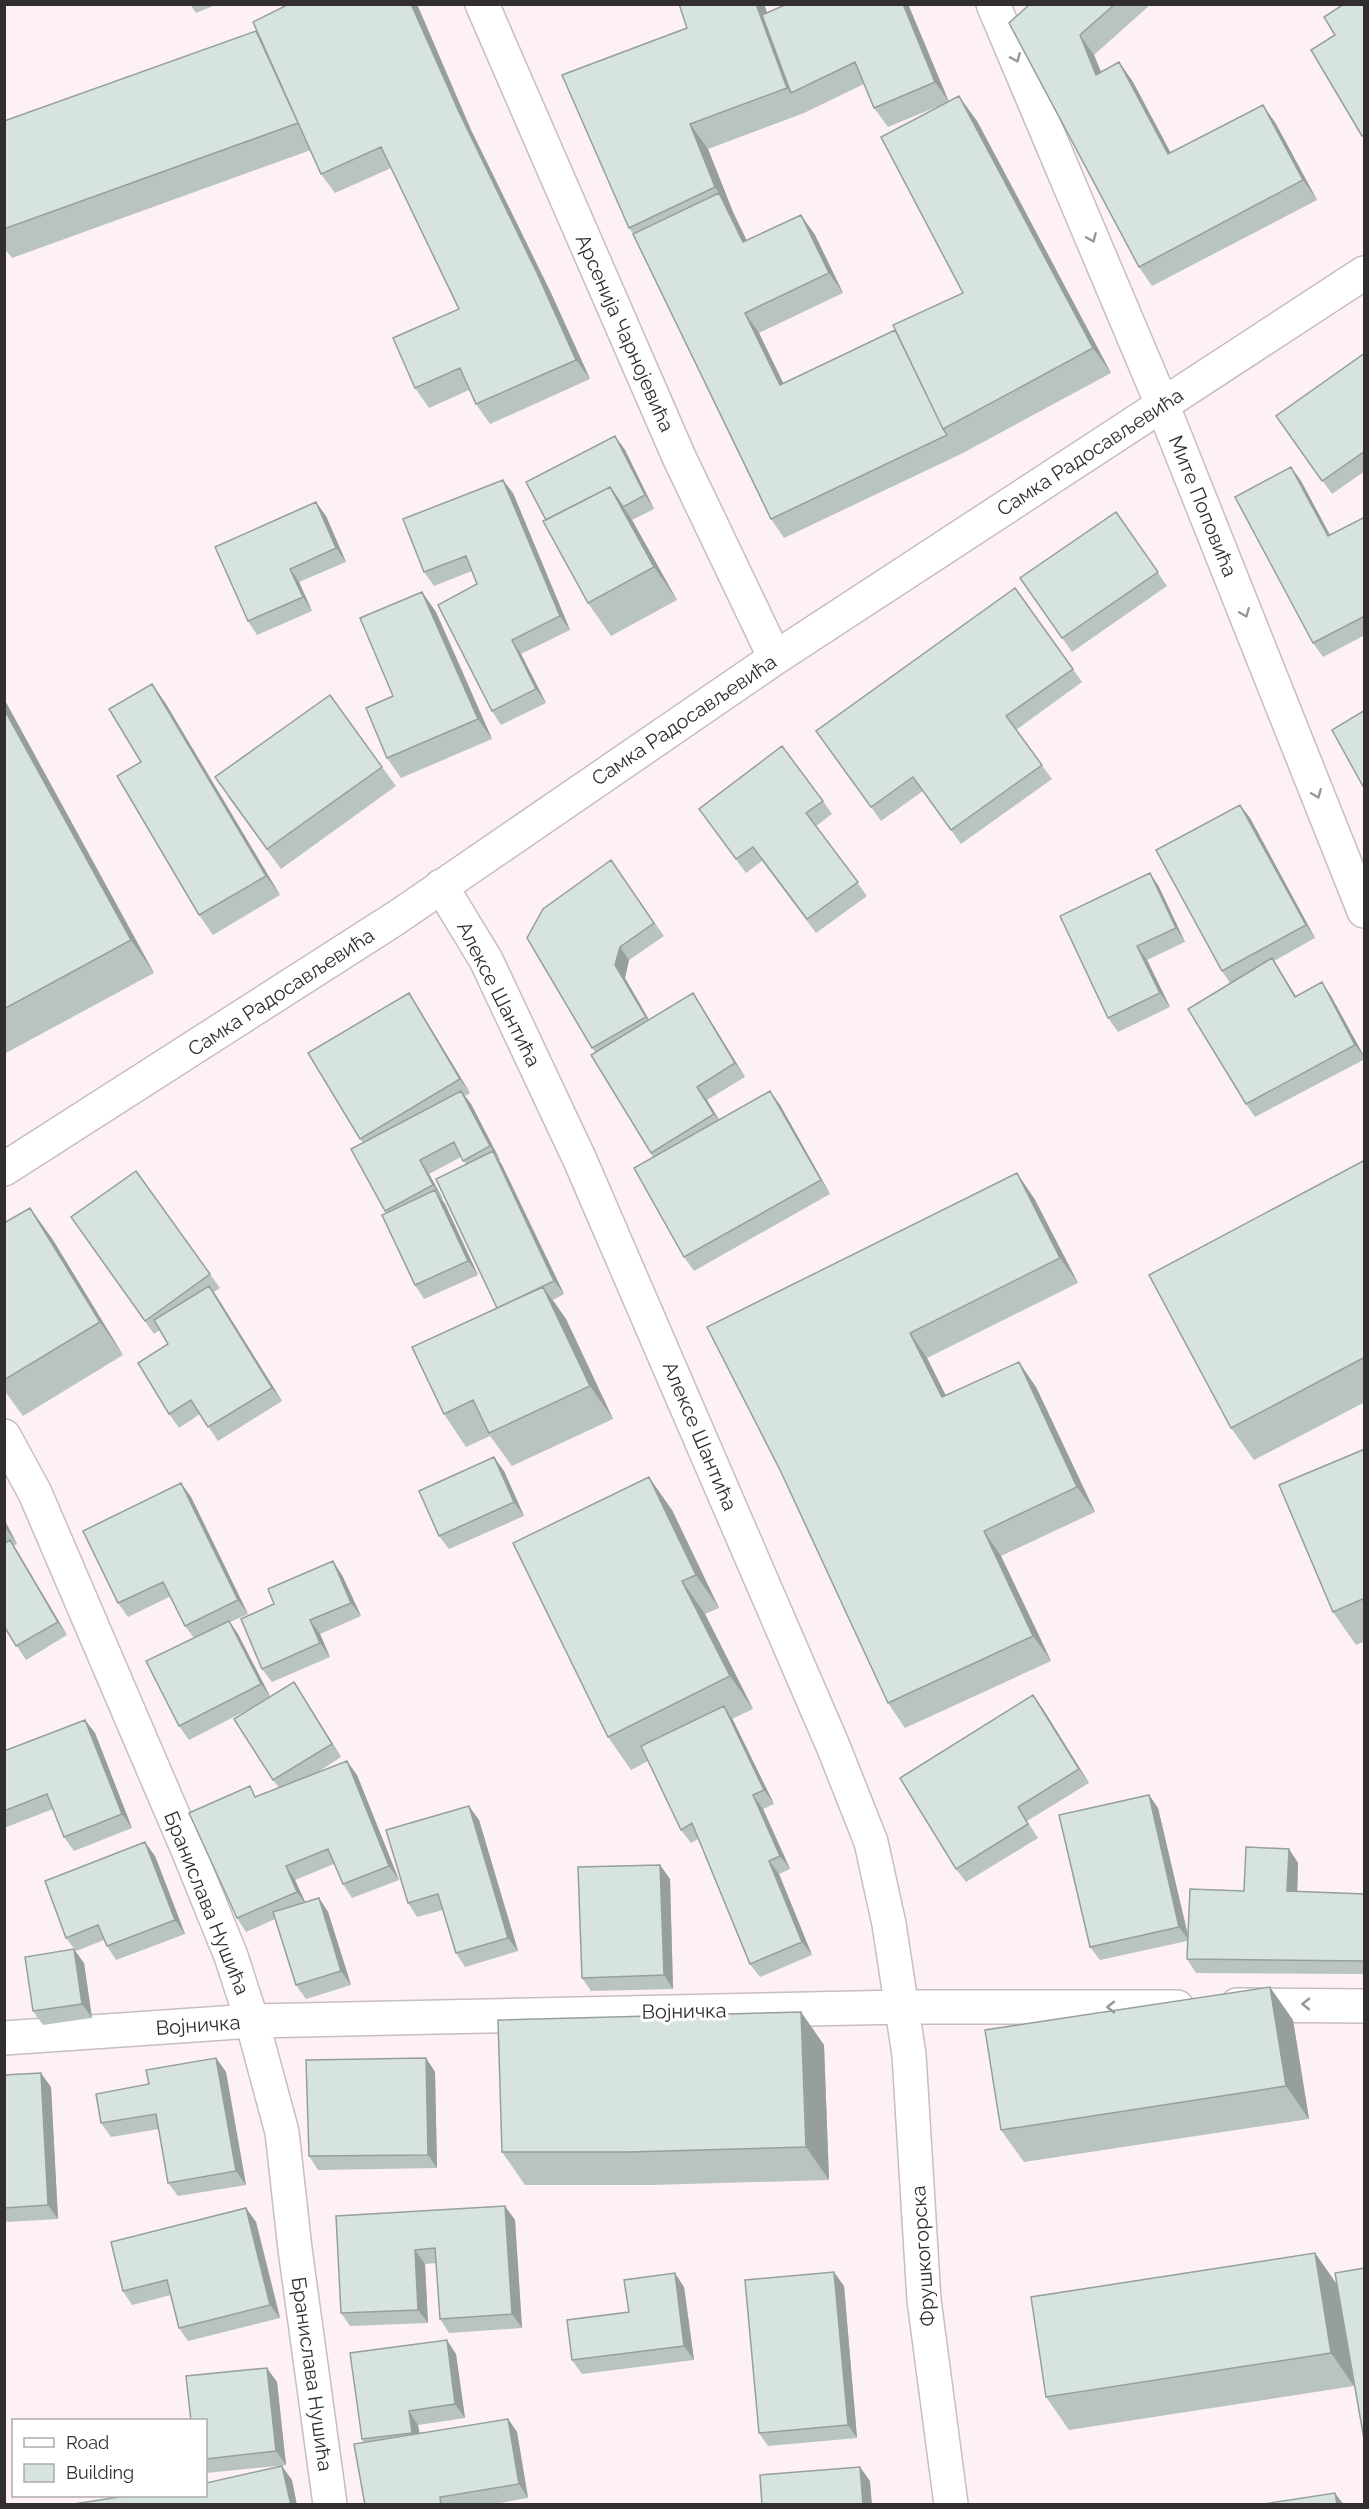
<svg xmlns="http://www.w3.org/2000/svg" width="1369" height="2509" viewBox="0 0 1369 2509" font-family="Raleway,sans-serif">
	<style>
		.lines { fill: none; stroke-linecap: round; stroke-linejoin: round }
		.minor-casing { stroke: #c8bdc1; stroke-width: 36 }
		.minor { stroke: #fff; stroke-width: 33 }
		.wall { fill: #b8c3c2; fill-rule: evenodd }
		.shaded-wall { fill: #969f9e }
		.building { fill: #d6e3e1; stroke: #969f9e; stroke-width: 1.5 }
		.oneway { stroke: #989698 }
		.labels { text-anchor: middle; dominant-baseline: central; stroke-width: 6; stroke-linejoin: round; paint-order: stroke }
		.street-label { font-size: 20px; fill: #322e30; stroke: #fff }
	</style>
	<rect width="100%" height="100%" fill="#fdf1f6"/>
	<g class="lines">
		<defs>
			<path id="minor" d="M482 4 679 457 775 658
				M993 4 1162 404 1364 911
				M441 886 486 960 580 1160 833 1746 871 1842 889 1924 909 2055 924 2300 951 2504
				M4 1169 396 918 775 658 1364 273
				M4 1436 35 1493 188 1850 231 1956 252 2021 282 2132 295 2249 330 2504
				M1237 2005 1364 2006
				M4 2038 252 2021 901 2007H1177"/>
		</defs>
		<use href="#minor" class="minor-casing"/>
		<use href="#minor" class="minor"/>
	</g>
	<path class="wall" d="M190 4H218L196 13Z
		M679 4H764L767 13 787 4H908L949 102 977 121 1111 373 961 454 784 538 771 519 633 234 629 228 687 28ZM864 84 874 108 888 127 946 103 963 293 895 330 783 383 759 333 843 293 815 235 801 215 747 241 733 212 708 149 804 113Z
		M1030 4H1151L1094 55 1101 72 1119 62 1133 82 1170 153 1263 105 1276 124 1317 200 1152 286 1139 267Z
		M259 35 472 132 551 293 590 379 490 424 476 404 469 390 429 408 415 388 459 309 391 168 335 193 321 174 311 150 12 258 4 248V121Z
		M1365 353V471L1332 494 1276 416Z
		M615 436 625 450 654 509 632 520 677 600 611 636 588 603 546 520Z
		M1291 467 1301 481 1330 535 1365 517V635L1323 657 1313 643Z
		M513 493 570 630 521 654 546 703 501 725 492 711 477 584 472 571 434 586 424 572Z
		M1116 512 1167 586 1072 652 1020 578Z
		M326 516 346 562 299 582 312 611 257 635 248 621Z
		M1015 588 1082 682 1016 730 1052 779 961 844 923 791 881 821 816 731Z
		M422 592 436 612 492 739 401 778 387 758 393 696Z
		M152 684 166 704 280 895 213 935 199 915 141 762Z
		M4 700 154 973 4 1054Z
		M382 767 396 786 281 869 228 797Z
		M823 801 832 814 816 826 867 896 816 933 762 861 746 873 699 809Z
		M1240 805 1250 818 1315 938 1274 961 1296 996 1322 982 1331 996 1365 1058V1059L1255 1117 1246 1104 1230 983 1222 971Z
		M611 860 664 936 629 960 625 978 649 1020 702 1007 745 1077 707 1100 719 1120 770 1091 780 1105 830 1194 694 1271 684 1257 653 1157 591 1055 596 1053 592 1048Z
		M1150 873 1159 887 1185 942 1147 960 1170 1007 1118 1032 1108 1018Z
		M418 1007 470 1093 465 1096 471 1104 500 1160H499L502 1165 564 1294 553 1300 566 1319 613 1419 512 1466 490 1436 466 1447 444 1414 497 1308 466 1164 461 1157 429 1174 443 1199H442L445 1204 478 1275 424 1299 415 1285 386 1213 351 1149 363 1143 360 1139Z
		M1365 1160V1402L1254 1460 1231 1428Z
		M136 1171 220 1288 214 1292 282 1401 218 1441 200 1414 179 1428 169 1414 168 1344 160 1330 154 1334 71 1217Z
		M1034 1198 1078 1283 927 1358 946 1396 1036 1387 1095 1512 1001 1556 1051 1661 905 1728 888 1703 781 1472Z
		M30 1208 53 1240 123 1355 23 1416 4 1390V1223Z
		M1365 1449V1641L1356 1645 1333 1612Z
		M504 1471 524 1516 449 1549 439 1536Z
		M181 1483 191 1497 248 1614 230 1622 238 1634 270 1697 294 1682 341 1757 315 1774 357 1775 399 1880 352 1898 343 1884 334 1864 295 1880 305 1902 319 1898 328 1912 351 1985 306 1999 296 1985 275 1919 246 1932 237 1918 258 1796 279 1788 273 1780 255 1706 189 1740 179 1726 194 1638 185 1626 171 1596 128 1617 118 1603Z
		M672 1510 719 1608 705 1614 753 1709 732 1719 774 1804 763 1809 790 1869 779 1874 812 1955 760 1977 750 1964 698 1839 691 1843 681 1830 648 1761 631 1770 608 1737Z
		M4 1519 17 1544 13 1546 67 1635 26 1660 4 1626Z
		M342 1575 361 1616 320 1634 330 1657 272 1682 262 1669Z
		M1033 1695 1043 1709 1089 1783 1027 1821 1038 1838 966 1882 956 1869Z
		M85 1720 95 1733 132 1828 74 1851 64 1837 53 1809 4 1828V1751Z
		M1149 1795 1158 1808 1188 1935 1244 1891 1289 1849 1298 1863 1297 1891 1365 1894V1974L1196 1973 1187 1959V1941L1100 1960 1090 1947Z
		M479 1820 518 1951 465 1967 456 1953 443 1910 417 1917 408 1903Z
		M155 1856 185 1934 116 1960 107 1946 104 1940 76 1951 66 1938Z
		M660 1865 670 1879 673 1989 591 1991 582 1978Z
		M84 1963 92 2018 43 2025 33 2011Z
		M801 2012 824 2045 829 2180 652 2185H525L502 2152Z
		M1293 2020 1309 2119 1024 2162 1001 2130Z
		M216 2058 226 2072 246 2185 178 2196 168 2183 159 2129 111 2137 101 2123 149 2084Z
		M426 2058 435 2072 437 2168 318 2170 309 2156Z
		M4 2075 51 2087 58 2219 7 2222 4 2218Z
		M246 2208 256 2222 280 2318 188 2341 179 2328 171 2295 132 2305 123 2291Z
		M336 2216 515 2220 522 2328 449 2333 440 2319 436 2263 425 2264 428 2323 350 2326 341 2313Z
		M1315 2253 1336 2283 1354 2386 1069 2430 1046 2397Z
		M844 2286 857 2438 768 2446 759 2433Z
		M684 2287 694 2360 582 2374 572 2360 629 2312Z
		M456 2354 465 2418 418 2425 420 2433 508 2419 517 2432 528 2498 489 2505H365L364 2443 362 2439Z
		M277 2382 286 2465 206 2473V2421Z"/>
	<path class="shaded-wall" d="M411 4H417L472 132 551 293 590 379 576 360 459 112Z
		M756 4H764L796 91 791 93 787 88Z
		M903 4H908L949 102 935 82Z
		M256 31 274 56 315 148 298 123Z
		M1080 35 1094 55 1110 94 1096 75Z
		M1119 62 1133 82 1182 174 1168 154Z
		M959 96 977 121 1111 373 1093 348Z
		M1263 105 1276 124 1317 200 1303 180Z
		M690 124 708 149 733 212 757 262 743 242 719 193 715 187Z
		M801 215 815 235 843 293 829 273Z
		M745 313 759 333 794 405 780 385Z
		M615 436 625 450 654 509 645 495Z
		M1291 467 1301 481 1338 550 1328 536Z
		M503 480 513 493 570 630 560 616Z
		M610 487 632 520 677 600 654 567Z
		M316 502 326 516 346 562 336 548Z
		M290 569 299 582 312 611 303 597Z
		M422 592 436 612 492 739 478 719Z
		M512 640 521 654 546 703 536 689Z
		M152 684 166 704 280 895 266 876Z
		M4 700 7 704 154 973 131 940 4 709Z
		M1240 805 1250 818 1315 938 1306 925Z
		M1150 873 1159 887 1185 942 1176 928Z
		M1137 946 1147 960 1170 1007 1160 993Z
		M620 947 629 960 625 978 655 1030 646 1017 615 965Z
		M1272 958 1281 972 1304 1011 1295 997Z
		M1322 982 1331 996 1365 1058 1355 1045Z
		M409 993 418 1007 470 1093 460 1079Z
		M693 993 702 1007 745 1077 735 1063Z
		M697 1087 707 1100 724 1128 714 1114Z
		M461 1091 471 1104 500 1160 490 1146Z
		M770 1091 780 1105 830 1194 821 1180Z
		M493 1151 502 1165 564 1294 554 1281Z
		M420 1160 429 1174 443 1199 433 1185Z
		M1017 1173 1034 1198 1078 1283 1060 1258Z
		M435 1190 445 1204 478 1275 468 1261Z
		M30 1208 53 1240 123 1355 100 1322Z
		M209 1286 219 1300 282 1401 272 1388Z
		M543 1287 566 1319 613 1419 590 1386Z
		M910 1333 927 1358 959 1422 942 1397Z
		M1019 1362 1036 1387 1095 1512 1077 1487Z
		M494 1457 504 1471 524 1516 514 1502Z
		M649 1477 672 1510 719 1608 696 1575Z
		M181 1483 191 1497 248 1614 238 1600Z
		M4 1519 17 1544 7 1530 4 1525Z
		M984 1531 1001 1556 1051 1661 1033 1636Z
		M10 1540 19 1554 67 1635 58 1622Z
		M333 1561 342 1575 361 1616 351 1603Z
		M682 1581 705 1614 753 1709 730 1676Z
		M310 1620 320 1634 330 1657 320 1643Z
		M229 1621 238 1634 271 1698 261 1684Z
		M294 1682 303 1696 341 1757 332 1744Z
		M1033 1695 1043 1709 1089 1783 1079 1769Z
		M724 1706 733 1720 774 1804 764 1790Z
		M85 1720 95 1733 132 1828 122 1814Z
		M347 1761 357 1775 399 1880 389 1866Z
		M753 1795 763 1809 790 1869 780 1856Z
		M1149 1795 1158 1808 1189 1940 1179 1927Z
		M469 1806 479 1820 518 1951 508 1938Z
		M145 1842 155 1856 185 1934 175 1920Z
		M1289 1849 1298 1863 1297 1905 1287 1891Z
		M769 1861 779 1874 812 1955 802 1942Z
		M660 1865 670 1879 673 1989 664 1975Z
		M286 1866 295 1880 307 1906 297 1892Z
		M319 1898 328 1912 351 1985 341 1971Z
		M74 1949 84 1963 92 2018 82 2004Z
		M1270 1987 1293 2020 1309 2119 1286 2086Z
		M801 2012 824 2045 829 2180 806 2147Z
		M216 2058 226 2072 246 2185 236 2171Z
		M426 2058 435 2072 437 2168 428 2155Z
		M41 2073 51 2087 58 2219 48 2205Z
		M505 2206 515 2220 522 2328 512 2314Z
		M246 2208 256 2222 280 2318 270 2305Z
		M415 2250 425 2264 428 2323 418 2310Z
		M1315 2253 1338 2286 1354 2386 1331 2353Z
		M834 2272 844 2286 857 2438 848 2425Z
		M675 2273 684 2287 694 2360 684 2346Z
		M447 2340 456 2354 465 2418 455 2404Z
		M267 2368 277 2382 286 2465 276 2451Z
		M409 2411 418 2425 421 2446 412 2433Z
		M508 2419 517 2432 528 2498 519 2484Z
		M282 2466 292 2480 297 2505H291Z
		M860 2467 870 2481 872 2505H863Z
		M1335 2493 1344 2505H1337Z"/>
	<path class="building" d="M289 4H411L459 112 537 273 576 360 476 404 460 368 415 388 393 338 459 309 381 147 321 174 253 22Z
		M679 4H756L787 88 690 124 715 187 629 228 562 75 687 28Z
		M787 4H903L935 82 874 108 855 62 791 93 762 15Z
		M1030 4H1115L1080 35 1096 75 1119 62 1168 154 1263 105 1303 180 1139 267 1009 23Z
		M1344 4H1365V135L1362 136 1311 50 1335 35 1324 17Z
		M256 31 298 123 4 229V121Z
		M959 96 1093 348 943 429 893 325 963 293 881 137Z
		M719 193 743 242 801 215 829 273 745 313 780 385 895 330 943 429 947 435 771 519 633 234Z
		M1365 353V451L1322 481 1276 416Z
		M615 436 645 495 623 507 610 487 546 520 526 482Z
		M1291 467 1328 536 1365 517V616L1313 643 1235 497Z
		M503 480 560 616 512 640 536 689 492 711 438 605 477 584 466 556 424 572 403 519Z
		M610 487 654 567 588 603 543 521Z
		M316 502 336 548 290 569 303 597 248 621 215 547Z
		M1116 512 1158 572 1062 638 1020 578Z
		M1015 588 1073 669 1006 716 1042 765 951 830 913 777 871 807 816 731Z
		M422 592 478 719 387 758 366 708 393 696 360 618Z
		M152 684 266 876 199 915 117 776 141 762 109 709Z
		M330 695 382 767 267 849 215 777Z
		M4 709 131 940 4 1009Z
		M1365 710V790L1332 730Z
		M782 746 823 801 806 813 858 882 807 919 753 847 736 859 699 809Z
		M1240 805 1306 925 1222 971 1156 850Z
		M611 860 654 923 620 947 615 965 646 1017 592 1048 527 938 543 909Z
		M1150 873 1176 928 1137 946 1160 993 1108 1018 1060 916Z
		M1272 958 1295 997 1322 982 1355 1045 1246 1104 1188 1009Z
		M409 993 460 1079 360 1139 308 1053Z
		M693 993 735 1063 697 1087 714 1114 651 1153 591 1055Z
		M461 1091 490 1146 463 1161 454 1142 420 1160 433 1185 385 1211 351 1149Z
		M770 1091 821 1180 684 1257 634 1168Z
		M493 1151 554 1281 497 1308 436 1179Z
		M1365 1160V1357L1231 1428 1149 1275Z
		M136 1171 210 1274 145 1321 71 1217Z
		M1017 1173 1060 1258 910 1333 942 1397 1019 1362 1077 1487 984 1531 1033 1636 888 1703 781 1472 707 1327Z
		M435 1190 468 1261 415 1285 382 1215Z
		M30 1208 100 1322 4 1380V1223Z
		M209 1286 272 1388 208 1427 191 1400 169 1414 138 1363 168 1344 154 1320Z
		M543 1287 590 1386 489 1433 473 1400 444 1414 412 1347Z
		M1365 1449V1598L1333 1612 1279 1485Z
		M494 1457 514 1502 439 1536 419 1491Z
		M649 1477 696 1575 682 1581 730 1676 608 1737 513 1543Z
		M181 1483 238 1600 185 1626 163 1582 118 1603 83 1531Z
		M10 1540 58 1622 16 1646 4 1626V1544Z
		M333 1561 351 1603 310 1620 320 1643 262 1669 241 1619 274 1604 268 1589Z
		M229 1621 261 1684 179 1726 146 1661Z
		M294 1682 332 1744 273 1780 234 1719Z
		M1033 1695 1079 1769 1018 1807 1028 1824 956 1869 900 1778Z
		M724 1706 764 1790 753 1795 780 1856 769 1861 802 1942 750 1964 692 1823 681 1830 641 1746Z
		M85 1720 122 1814 64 1837 47 1794 4 1811V1751Z
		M347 1761 389 1866 343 1884 328 1849 286 1866 297 1892 237 1918 189 1813 250 1786 255 1797Z
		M1149 1795 1179 1927 1090 1947 1059 1815Z
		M469 1806 508 1938 456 1953 438 1894 408 1903 386 1830Z
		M145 1842 175 1920 107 1946 98 1925 66 1938 45 1881Z
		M1246 1847 1289 1849 1287 1891 1365 1894V1961L1187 1959 1190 1889 1244 1891Z
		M660 1865 664 1975 582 1978 578 1867Z
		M319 1898 341 1971 296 1985 273 1912Z
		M74 1949 82 2004 33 2011 25 1957Z
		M1270 1987 1286 2086 1001 2130 985 2030Z
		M801 2012 806 2147 629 2152H502L498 2020Z
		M216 2058 236 2171 168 2183 156 2114 101 2123 96 2094 149 2084 146 2070Z
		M426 2058 428 2155 309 2156 306 2060Z
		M41 2073 48 2205 4 2208V2075Z
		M505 2206 512 2314 440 2319 435 2248 415 2250 418 2310 341 2313 336 2216Z
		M246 2208 270 2305 179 2328 167 2280 123 2291 111 2242Z
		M1315 2253 1331 2353 1046 2397 1031 2297Z
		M1365 2268V2445L1335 2273Z
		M834 2272 848 2425 759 2433 745 2280Z
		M675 2273 684 2346 572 2360 567 2320 629 2312 624 2280Z
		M447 2340 455 2404 409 2411 412 2433 362 2439 350 2353Z
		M267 2368 276 2451 206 2459V2421H191L186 2376Z
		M508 2419 519 2484 440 2497 441 2505H365L354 2444Z
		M282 2466 291 2505H67L126 2496H206V2483Z
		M860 2467 863 2505H762L760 2475Z
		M1335 2493 1337 2505H1257Z"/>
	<defs><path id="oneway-chevron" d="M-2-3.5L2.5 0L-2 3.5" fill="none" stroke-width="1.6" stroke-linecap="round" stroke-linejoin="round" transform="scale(1.5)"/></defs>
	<g class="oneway">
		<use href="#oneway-chevron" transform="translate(1016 58) rotate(67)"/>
		<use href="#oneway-chevron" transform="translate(1092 238) rotate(67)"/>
		<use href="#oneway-chevron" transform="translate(1245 613) rotate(68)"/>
		<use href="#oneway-chevron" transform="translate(1317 794) rotate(68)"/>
		<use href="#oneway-chevron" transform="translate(1306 2004) rotate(-179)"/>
		<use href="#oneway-chevron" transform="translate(1111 2007) rotate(-180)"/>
	</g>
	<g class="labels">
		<g class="street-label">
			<text transform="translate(625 333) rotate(66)">Арсенија Чарнојевића</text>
			<text transform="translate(1090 452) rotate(-33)">Самка Радосављевића</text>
			<text transform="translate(1203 506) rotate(68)">Мите Поповића</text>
			<text transform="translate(684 720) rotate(-34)">Самка Радосављевића</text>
			<text transform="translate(281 992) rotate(-33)">Самка Радосављевића</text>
			<text transform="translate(499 994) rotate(63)">Алексе Шантића</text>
			<text transform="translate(700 1436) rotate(67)">Алексе Шантића</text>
			<text transform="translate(207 1903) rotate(68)">Бранислава Нушића</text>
			<text transform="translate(684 2011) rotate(-1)">Војничка</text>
			<text transform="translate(198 2025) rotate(-4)">Војничка</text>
			<text transform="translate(923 2256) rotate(-94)">Фрушкогорска</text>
			<text transform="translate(312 2374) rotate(82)">Бранислава Нушића</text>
		</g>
	</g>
	<rect width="1369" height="2509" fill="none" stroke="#322e30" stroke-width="12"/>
	<rect x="12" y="2419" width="195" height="78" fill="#ffffff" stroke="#adabac" stroke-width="1.5"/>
	<rect x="24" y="2438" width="30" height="9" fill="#ffffff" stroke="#adabac" stroke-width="1.5"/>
	<text x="66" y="2449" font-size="18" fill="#322e30">Road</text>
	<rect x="24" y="2464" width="30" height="18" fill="#d6e3e1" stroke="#adabac" stroke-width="1.5"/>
	<text x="66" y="2479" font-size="18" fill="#322e30">Building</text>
</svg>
